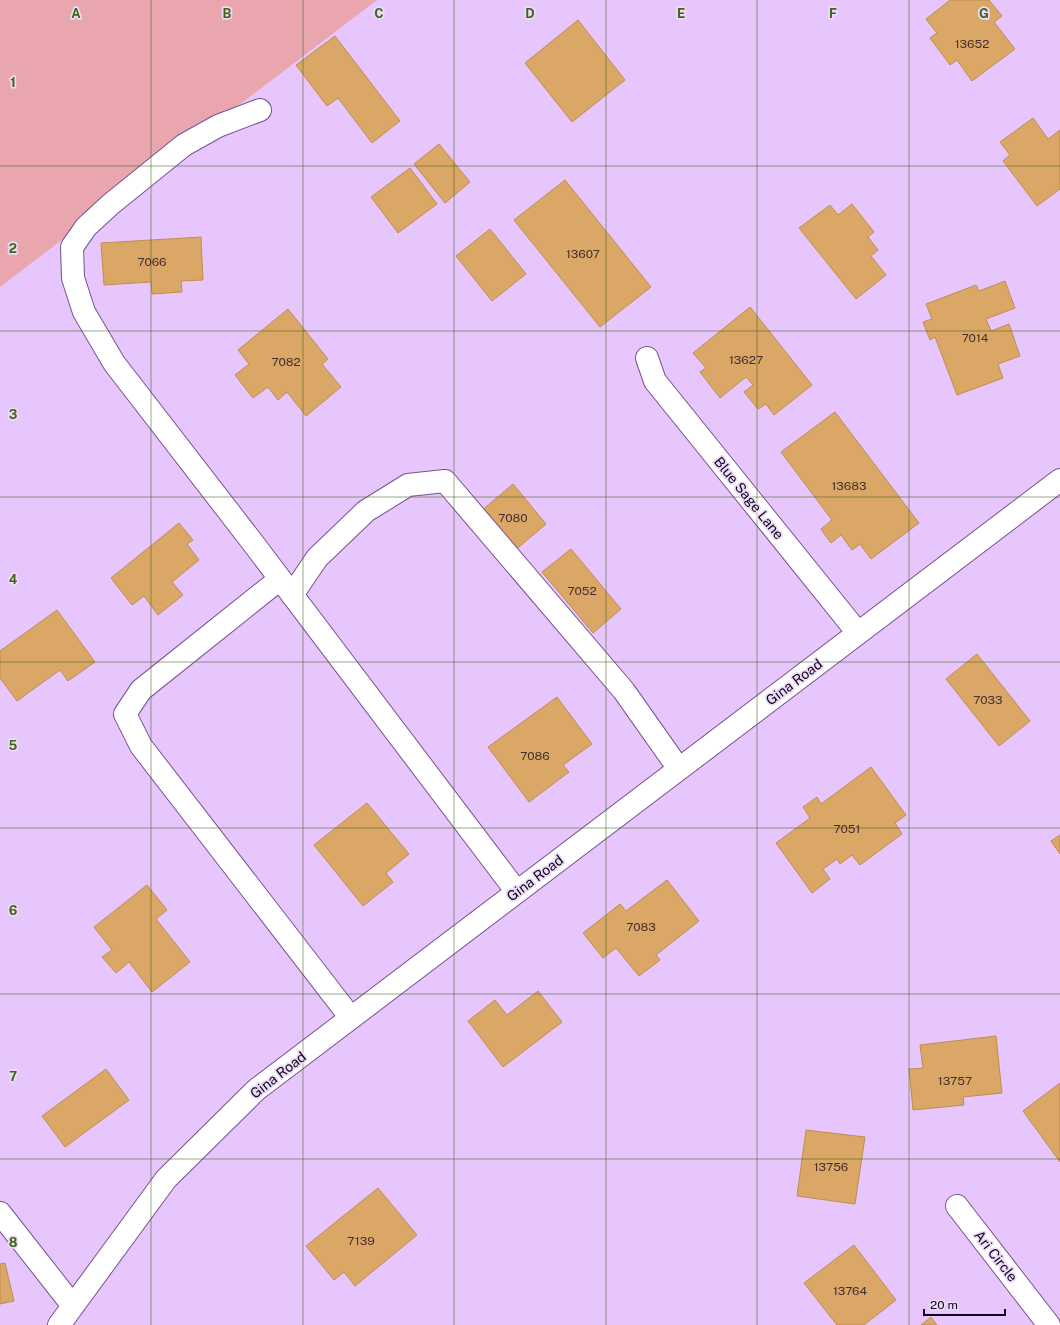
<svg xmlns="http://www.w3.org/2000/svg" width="1060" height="1325" viewBox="0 0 1060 1325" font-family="'Public Sans',sans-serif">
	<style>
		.green { fill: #e9a6af }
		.building { fill: #dba767; stroke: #c08d4e }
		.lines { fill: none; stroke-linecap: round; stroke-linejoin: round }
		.minor-casing { stroke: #77538f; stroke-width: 24 }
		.minor { stroke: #fff; stroke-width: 22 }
		.grid { fill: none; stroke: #426319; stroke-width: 1; stroke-opacity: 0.55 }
		.labels { text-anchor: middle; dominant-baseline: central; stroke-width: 3.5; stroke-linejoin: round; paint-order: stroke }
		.number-label { font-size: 12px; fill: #442e2e }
		.street-label { font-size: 14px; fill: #12051b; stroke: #eadbf6 }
		.grid-label { font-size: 13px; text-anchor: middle; font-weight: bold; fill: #426319; stroke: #eadbf6; stroke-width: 3.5; stroke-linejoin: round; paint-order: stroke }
	</style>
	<rect width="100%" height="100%" fill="#e6c6fd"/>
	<path class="green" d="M0 0H377L0 287Z"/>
	<path class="building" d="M950 0H989L1002 16 994 22 1015 49 972 81 957 60 950 65 930 38 937 33 926 19Z
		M578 20 625 80 572 122 525 63Z
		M335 36 400 121 372 143 338 98 327 106 296 65Z
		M1033 118 1048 139 1060 130V189L1037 206 1003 161 1010 155 1000 142Z
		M439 144 470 182 445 203 414 164Z
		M410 168 437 204 398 233 371 197Z
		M565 180 651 287 600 327 514 220Z
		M852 204 874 232 868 237 878 250 871 256 886 275 856 299 799 228 830 205 838 215Z
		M490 229 526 274 492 301 456 256Z
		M201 237 203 280 181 281 182 292 152 294 151 282 104 285 101 243Z
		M1005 281 1015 308 986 319 991 331 1009 324 1020 356 998 364 1003 378 957 395 935 337 930 340 923 322 932 319 926 304 976 285 979 291Z
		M750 307 812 385 774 415 766 404 758 409 744 392 753 385 746 377 720 398 700 372 706 368 693 353Z
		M288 309 328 359 322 364 341 387 306 416 287 392 278 400 268 387 253 398 235 375 249 364 238 350Z
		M835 412 919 523 871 559 860 544 852 550 841 535 831 543 821 529 832 520 781 452Z
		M513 484 546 524 513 552 480 512Z
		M179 523 193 540 187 544 199 560 172 582 183 595 158 615 144 596 132 605 111 578Z
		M571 549 621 609 593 633 542 572Z
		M57 610 95 662 68 681 60 670 17 701 0 678V651Z
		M977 654 1030 721 999 746 946 679Z
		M557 697 592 744 563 765 569 772 529 802 488 747Z
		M871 767 906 815 895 823 902 834 860 865 852 855 840 864 837 859 823 869 830 879 812 893 776 843 810 818 803 807 817 797 821 804Z
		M367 803 409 854 386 873 393 882 363 906 314 845Z
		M1060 835V854L1051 841Z
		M667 880 699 921 656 955 660 960 639 976 616 948 603 958 583 933 620 904 626 911Z
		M147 885 167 910 156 919 190 962 152 992 129 962 116 973 102 957 112 950 94 927Z
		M538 991 562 1022 503 1067 468 1021 495 1000 507 1015Z
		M996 1036 1002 1093 963 1097 964 1105 913 1110 909 1069 923 1068 920 1045Z
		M106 1069 129 1100 65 1147 42 1116Z
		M1060 1083V1162L1023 1111Z
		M806 1130 865 1137 855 1204 797 1196Z
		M378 1188 417 1235 355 1286 344 1272 334 1280 306 1246Z
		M854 1245 896 1300 864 1325H837L804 1283Z
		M5 1263 14 1301 0 1304V1264Z
		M931 1317 937 1325H921Z"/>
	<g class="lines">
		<defs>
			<path id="minor" d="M260 110 218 126 184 145 111 204 86 227 72 247 73 278 84 312 114 363 253 543 517 892
				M647 358 655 381 858 633
				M280 579 141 690 125 714 141 746 351 1018
				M292 595 317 558 366 511 408 485 445 481 624 691 679 769
				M957 1206 1049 1325
				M0 1213 73 1306
				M59 1325 166 1179 256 1090 1060 480"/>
		</defs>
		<use href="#minor" class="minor-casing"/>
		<use href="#minor" class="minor"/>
	</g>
	<path class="grid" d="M151 0V1325M303 0V1325M454 0V1325M606 0V1325M757 0V1325M909 0V1325M0 166H1060M0 331H1060M0 497H1060M0 662H1060M0 828H1060M0 994H1060M0 1159H1060"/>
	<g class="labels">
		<g class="number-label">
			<text x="972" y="44">13652</text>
			<text x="583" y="254">13607</text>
			<text x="152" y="262">7066</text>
			<text x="975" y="338">7014</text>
			<text x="746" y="360">13627</text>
			<text x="286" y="362">7082</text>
			<text x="849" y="486">13683</text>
			<text x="513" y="518">7080</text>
			<text x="582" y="591">7052</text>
			<text x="988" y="700">7033</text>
			<text x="535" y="756">7086</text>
			<text x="847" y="829">7051</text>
			<text x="641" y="927">7083</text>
			<text x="955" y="1081">13757</text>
			<text x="831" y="1167">13756</text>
			<text x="361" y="1241">7139</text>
			<text x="850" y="1291">13764</text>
		</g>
		<g class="street-label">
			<text transform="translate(749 498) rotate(51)">Blue Sage Lane</text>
			<text transform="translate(794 682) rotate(-37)">Gina Road</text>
			<text transform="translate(535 878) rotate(-37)">Gina Road</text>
			<text transform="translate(278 1075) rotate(-38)">Gina Road</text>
			<text transform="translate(996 1256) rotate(52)">Ari Circle</text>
		</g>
	</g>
	<g class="grid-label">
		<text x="76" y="18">A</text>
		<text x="227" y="18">B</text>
		<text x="379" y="18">C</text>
		<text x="530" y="18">D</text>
		<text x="681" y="18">E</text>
		<text x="833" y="18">F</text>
		<text x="984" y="18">G</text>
		<text x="13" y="87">1</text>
		<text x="13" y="253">2</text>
		<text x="13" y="419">3</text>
		<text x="13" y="584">4</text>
		<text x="13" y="750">5</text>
		<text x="13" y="915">6</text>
		<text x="13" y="1081">7</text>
		<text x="13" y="1247">8</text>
	</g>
	<path d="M924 1309v6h81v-6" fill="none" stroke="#12051b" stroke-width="2"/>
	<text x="930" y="1309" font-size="12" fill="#12051b" stroke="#eadbf6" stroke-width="3" paint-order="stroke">20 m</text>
</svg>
